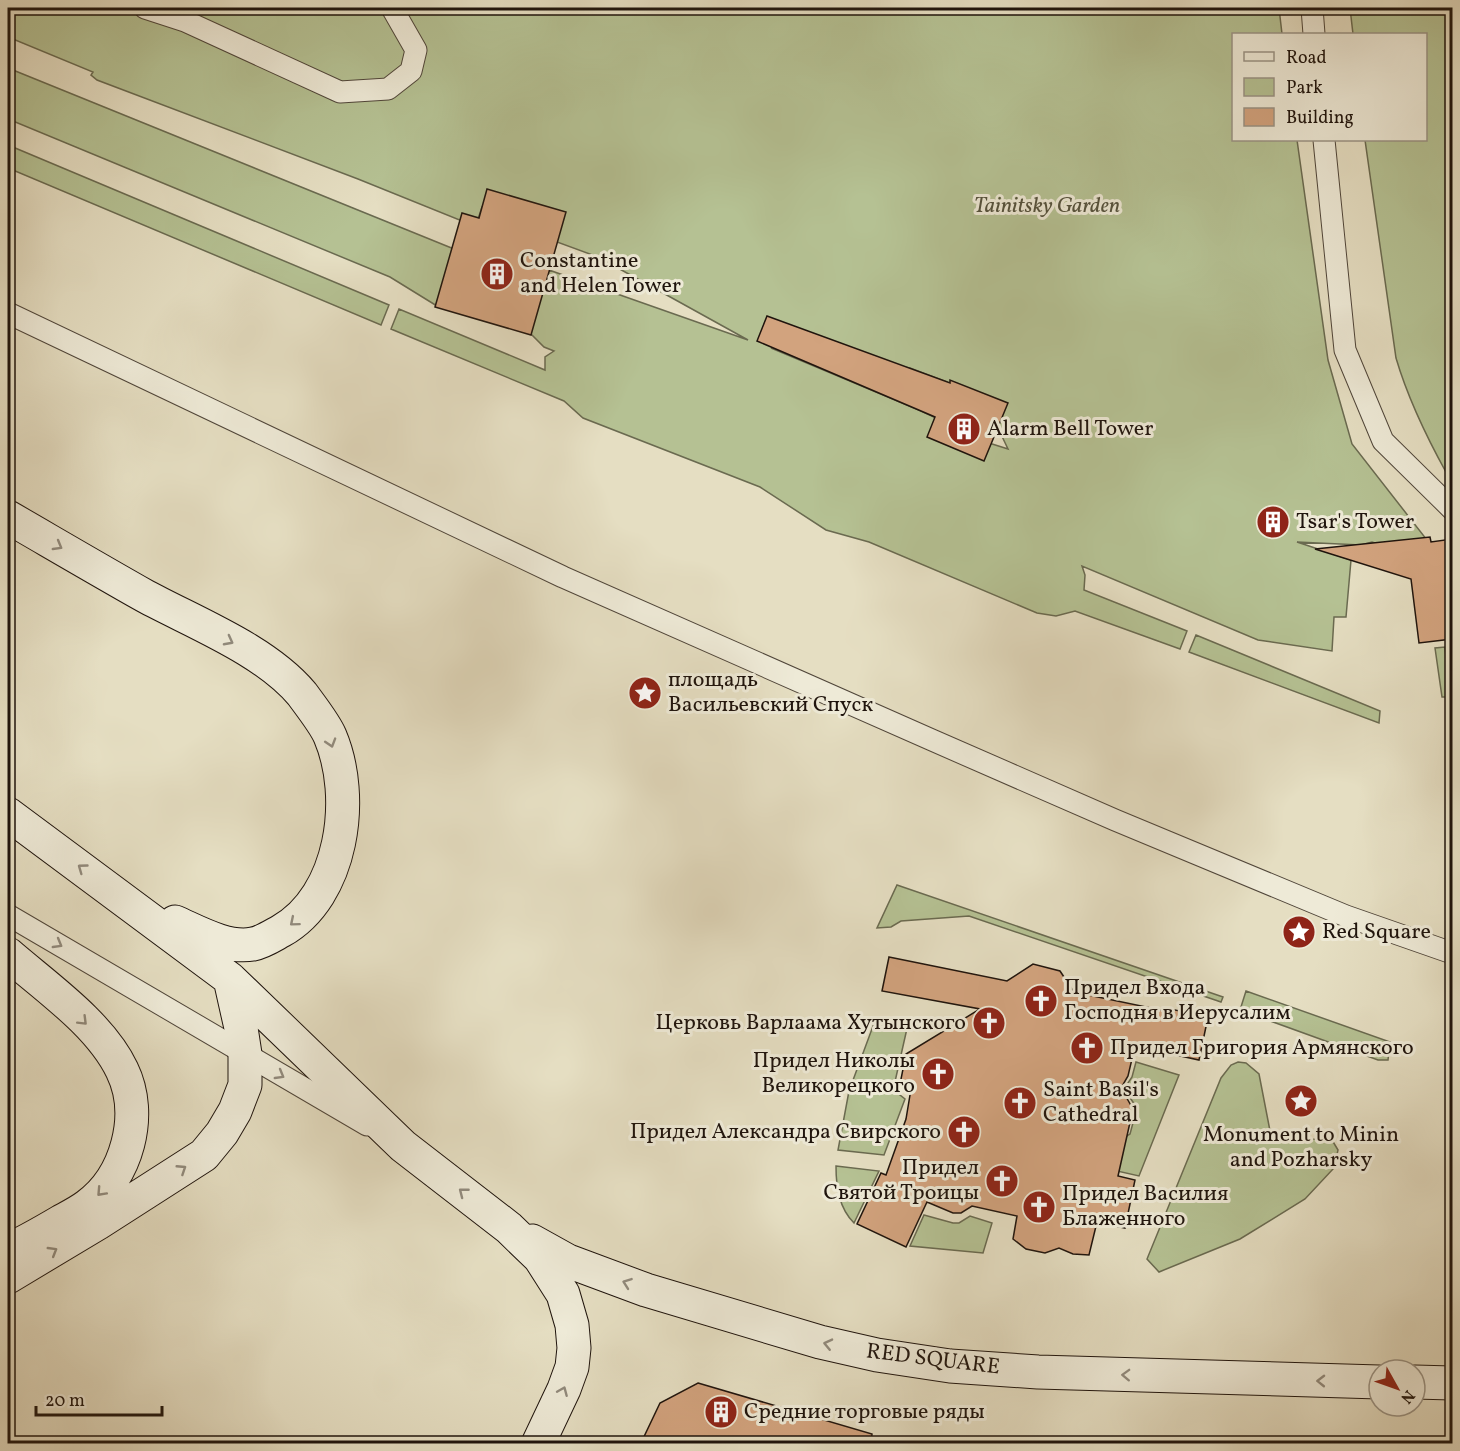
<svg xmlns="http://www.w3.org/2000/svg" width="1460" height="1451" viewBox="0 0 1460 1451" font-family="Vollkorn,serif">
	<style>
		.green { fill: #b5c193; stroke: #6a6a50; stroke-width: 1.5; fill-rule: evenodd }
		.building { fill: #d2a37e; stroke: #1f140d; stroke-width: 1.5 }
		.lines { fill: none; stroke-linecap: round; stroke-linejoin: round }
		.lane-casing { stroke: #50463a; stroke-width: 23 }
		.secondary-casing { stroke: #1f140d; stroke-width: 35 }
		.lane { stroke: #eeead7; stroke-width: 21 }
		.secondary { stroke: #eeead7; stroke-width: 33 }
		.oneway { stroke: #918a7c }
		.labels { text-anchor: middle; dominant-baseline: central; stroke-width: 6; stroke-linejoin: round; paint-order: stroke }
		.park-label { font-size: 22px; font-style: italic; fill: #54513c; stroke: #eeead7 }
		.poi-label { font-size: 22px; fill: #1f140d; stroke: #eeead7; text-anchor: start }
		.street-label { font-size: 22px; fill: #1f140d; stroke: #eeead7 }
	</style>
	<rect width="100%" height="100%" fill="#e5dec2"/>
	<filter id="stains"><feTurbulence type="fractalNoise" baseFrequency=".00333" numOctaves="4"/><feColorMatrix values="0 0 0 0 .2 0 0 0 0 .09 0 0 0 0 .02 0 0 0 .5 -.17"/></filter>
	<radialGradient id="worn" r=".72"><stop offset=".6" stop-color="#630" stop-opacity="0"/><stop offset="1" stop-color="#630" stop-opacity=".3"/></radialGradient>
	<path class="green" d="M8 8H1279L1282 34H1234V140H1297L1328 360 1352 444 1427 540 1408 554 1372 542 1361 545 1297 542 1351 560 1346 617H1334L1332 651 1258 640 1082 566 1085 575 1084 590 1187 631 1180 649 1075 611 1056 616 1037 613 869 542 826 530 760 487 583 418 564 401 391 329 399 309 545 370V357L554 351 544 347 530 333 549 270 748 340 598 257 557 242 550 208 482 207 478 219 462 221 358 179 97 80 91 75 93 72 8 37ZM771 348 910 368 947 382 997 426 1008 449 989 443 919 410Z
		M1350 8H1452V479L1447 474C1426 436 1408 399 1396 358L1365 140H1426V34H1353Z
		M8 68 454 249 437 306 390 277 8 119Z
		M8 145 389 305 381 325 8 168Z
		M1196 635 1380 711 1379 723 1189 652Z
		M1445 647 1449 684 1447 685 1448 697H1442L1435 648Z
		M897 885 1223 997 1221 1002 969 916 901 921 891 927 877 928Z
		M1246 991 1390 1042 1388 1060H1378L1240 1010Z
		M876 1018 908 1024 894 1086 895 1091 905 1099 884 1155 838 1150 849 1091Z
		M1136 1062 1179 1075 1139 1176 1108 1169 1114 1144 1130 1134 1137 1108 1124 1089 1132 1077Z
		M1238 1062 1246 1063 1259 1074 1271 1136C1289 1148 1312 1135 1332 1140L1338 1150 1334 1168 1305 1199 1240 1239 1159 1272 1147 1259 1221 1078 1231 1065Z
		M836 1166 879 1171 854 1223C839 1208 836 1187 836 1166Z
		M924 1215 953 1223H959L970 1216 992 1223 983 1253 910 1246Z"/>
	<path class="building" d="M487 189 566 212 531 335 435 307 462 213 479 218Z
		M767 316 950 383V380L1008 403 984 461 927 437 935 417 757 341Z
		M1430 537 1431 542 1452 539V639L1419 643 1411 579 1315 549Z
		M889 957 1007 981 1033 964 1060 971 1074 992 1165 1011 1166 1008 1208 1017 1199 1060 1135 1046 1128 1076 1121 1088 1133 1109 1118 1176 1135 1180 1125 1228 1097 1222 1089 1255 1073 1254 1059 1248 1045 1253 1026 1249 1013 1239 1017 1216 972 1206 961 1213H953L927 1202 906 1247 857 1224 881 1173 886 1175 906 1119 910 1095 901 1079 906 1054 980 1009 882 991Z
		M698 1383 872 1434 871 1443H641L660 1403Z"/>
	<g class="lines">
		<defs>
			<path id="lane" d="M145 8 185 21 340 92 388 89 411 71 416 50 392 8
				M1312 8 1314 34
				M1324 140 1345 350 1383 441 1452 509
				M8 313 563 577 932 740 1115 820 1346 916 1452 953
				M8 915 367 1125"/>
			<path id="secondary" d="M8 517C53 543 99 570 145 596 195 623 265 650 302 694 310 705 325 724 330 736 356 797 343 896 281 931 272 936 263 942 253 944 227 949 198 932 175 922
				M8 814 230 979 403 1146 509 1228 540 1258 563 1294 572 1325 574 1348 572 1367 564 1389 538 1444
				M8 954C46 987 100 1024 122 1070 144 1115 127 1177 87 1206 79 1212 69 1217 60 1222 43 1232 26 1242 8 1250
				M532 1241 568 1261 646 1290 820 1342 877 1355 950 1366 1038 1372 1379 1382
				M8 1277 98 1223 204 1155 222 1133 235 1111 245 1085V1054L241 1028 230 979
				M1415 1382 1452 1383"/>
		</defs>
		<use href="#lane" class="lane-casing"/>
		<use href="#secondary" class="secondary-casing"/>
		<use href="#lane" class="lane"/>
		<use href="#secondary" class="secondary"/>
	</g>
	<defs><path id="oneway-chevron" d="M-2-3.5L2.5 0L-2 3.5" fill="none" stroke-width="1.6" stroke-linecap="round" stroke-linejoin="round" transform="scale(1.5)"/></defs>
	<g class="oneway">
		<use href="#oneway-chevron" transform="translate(58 546) rotate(30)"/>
		<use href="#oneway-chevron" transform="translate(229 641) rotate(28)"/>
		<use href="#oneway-chevron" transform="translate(331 743) rotate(73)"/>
		<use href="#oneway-chevron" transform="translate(82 868) rotate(-144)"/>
		<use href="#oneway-chevron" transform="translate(294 922) rotate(140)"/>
		<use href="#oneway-chevron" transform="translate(58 944) rotate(30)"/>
		<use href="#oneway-chevron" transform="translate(83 1021) rotate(45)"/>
		<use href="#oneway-chevron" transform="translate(280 1075) rotate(30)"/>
		<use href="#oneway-chevron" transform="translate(182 1169) rotate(-33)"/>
		<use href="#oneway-chevron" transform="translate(101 1192) rotate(133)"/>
		<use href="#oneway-chevron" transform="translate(463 1192) rotate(-142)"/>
		<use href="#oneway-chevron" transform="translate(53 1251) rotate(-31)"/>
		<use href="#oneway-chevron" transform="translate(627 1283) rotate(-160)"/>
		<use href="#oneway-chevron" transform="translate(828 1344) rotate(-167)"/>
		<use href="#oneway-chevron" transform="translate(1126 1375) rotate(-178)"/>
		<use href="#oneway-chevron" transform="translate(1321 1381) rotate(-179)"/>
		<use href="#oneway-chevron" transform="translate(563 1391) rotate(-67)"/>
	</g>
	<defs>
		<symbol id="building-disc" viewBox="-11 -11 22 22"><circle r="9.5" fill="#8f2418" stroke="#eeead7"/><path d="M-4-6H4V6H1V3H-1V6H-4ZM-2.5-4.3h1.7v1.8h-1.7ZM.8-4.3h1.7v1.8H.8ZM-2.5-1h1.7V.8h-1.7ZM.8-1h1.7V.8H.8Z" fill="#fff"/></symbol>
		<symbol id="sight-disc" viewBox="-11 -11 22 22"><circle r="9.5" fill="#8f2418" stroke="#eeead7"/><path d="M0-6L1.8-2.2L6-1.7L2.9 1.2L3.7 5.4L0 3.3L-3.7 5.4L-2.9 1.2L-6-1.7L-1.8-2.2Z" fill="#fff"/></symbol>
		<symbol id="church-disc" viewBox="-11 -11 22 22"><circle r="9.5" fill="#8f2418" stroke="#eeead7"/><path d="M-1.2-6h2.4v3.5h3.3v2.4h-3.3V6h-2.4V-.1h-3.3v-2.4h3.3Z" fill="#fff"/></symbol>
	</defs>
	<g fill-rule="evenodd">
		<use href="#building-disc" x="478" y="255" width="38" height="38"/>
		<use href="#building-disc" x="945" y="410" width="38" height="38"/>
		<use href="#building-disc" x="1254" y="503" width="38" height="38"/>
		<use href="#sight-disc" x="626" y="674" width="38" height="38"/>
		<use href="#sight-disc" x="1280" y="913" width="38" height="38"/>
		<use href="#church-disc" x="1022" y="982" width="38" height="38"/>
		<use href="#church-disc" x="970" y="1004" width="38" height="38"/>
		<use href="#church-disc" x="1068" y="1029" width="38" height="38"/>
		<use href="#church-disc" x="919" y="1055" width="38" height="38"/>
		<use href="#sight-disc" x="1282" y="1082" width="38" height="38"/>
		<use href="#church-disc" x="1001" y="1084" width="38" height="38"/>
		<use href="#church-disc" x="945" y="1113" width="38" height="38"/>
		<use href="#church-disc" x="983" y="1162" width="38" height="38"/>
		<use href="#church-disc" x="1020" y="1188" width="38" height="38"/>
		<use href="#building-disc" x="702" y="1393" width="38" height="38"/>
	</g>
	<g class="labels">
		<g class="park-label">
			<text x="1047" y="206">Tainitsky Garden</text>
		</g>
		<g class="poi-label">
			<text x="520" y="261">Constantine<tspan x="520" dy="25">and Helen Tower</tspan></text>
			<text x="987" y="429">Alarm Bell Tower</text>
			<text x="1296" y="522">Tsar's Tower</text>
			<text x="668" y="680">площадь<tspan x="668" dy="25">Васильевский Спуск</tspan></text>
			<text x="1322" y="932">Red Square</text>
			<text x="1064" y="988">Придел Входа<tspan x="1064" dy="25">Господня в Иерусалим</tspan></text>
			<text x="966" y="1023" text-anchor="end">Церковь Варлаама Хутынского</text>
			<text x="1110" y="1048">Придел Григория Армянского</text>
			<text x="915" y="1061" text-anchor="end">Придел Николы<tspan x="915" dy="25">Великорецкого</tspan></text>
			<text x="1043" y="1090">Saint Basil's<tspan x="1043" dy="25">Cathedral</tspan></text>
			<text x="941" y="1132" text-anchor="end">Придел Александра Свирского</text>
			<text x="1301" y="1135" text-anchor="middle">Monument to Minin<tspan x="1301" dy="25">and Pozharsky</tspan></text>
			<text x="979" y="1168" text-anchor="end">Придел<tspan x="979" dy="25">Святой Троицы</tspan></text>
			<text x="1062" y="1194">Придел Василия<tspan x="1062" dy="25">Блаженного</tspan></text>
			<text x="744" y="1412">Средние торговые ряды</text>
		</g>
		<g class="street-label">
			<text transform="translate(933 1360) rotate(7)">RED SQUARE</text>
		</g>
	</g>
	<rect width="1460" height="1451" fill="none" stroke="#e5dec2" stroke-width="30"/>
	<rect x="9" y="9" width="1442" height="1433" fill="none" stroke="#1f140d" stroke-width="3"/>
	<rect x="15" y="15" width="1430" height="1421" fill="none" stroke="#1f140d" stroke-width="1.5"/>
	<rect x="1232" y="33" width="195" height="108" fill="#eeead7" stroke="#9b9486" stroke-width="1.5"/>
	<rect x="1244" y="52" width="30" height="9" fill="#eeead7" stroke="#9b9486" stroke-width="1.5"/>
	<text x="1286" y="63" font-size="18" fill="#1f140d">Road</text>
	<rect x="1244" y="78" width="30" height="18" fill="#b5c193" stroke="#9b9486" stroke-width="1.5"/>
	<text x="1286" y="93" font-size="18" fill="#1f140d">Park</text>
	<rect x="1244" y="108" width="30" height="18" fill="#d2a37e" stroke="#9b9486" stroke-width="1.5"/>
	<text x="1286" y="123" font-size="18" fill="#1f140d">Building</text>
	<g transform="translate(1397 1388) rotate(130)"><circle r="28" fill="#eeead7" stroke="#9b9486" stroke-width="1.5"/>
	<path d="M0-4.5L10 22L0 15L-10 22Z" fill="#8f2418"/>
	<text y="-9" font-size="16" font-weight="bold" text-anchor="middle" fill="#1f140d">N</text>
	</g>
	<path d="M36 1406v9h126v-9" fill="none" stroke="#1f140d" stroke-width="3"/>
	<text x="45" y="1406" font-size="18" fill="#1f140d" stroke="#eeead7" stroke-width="4.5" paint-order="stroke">20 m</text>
	<rect width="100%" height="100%" filter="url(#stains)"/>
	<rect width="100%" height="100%" fill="url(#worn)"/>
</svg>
